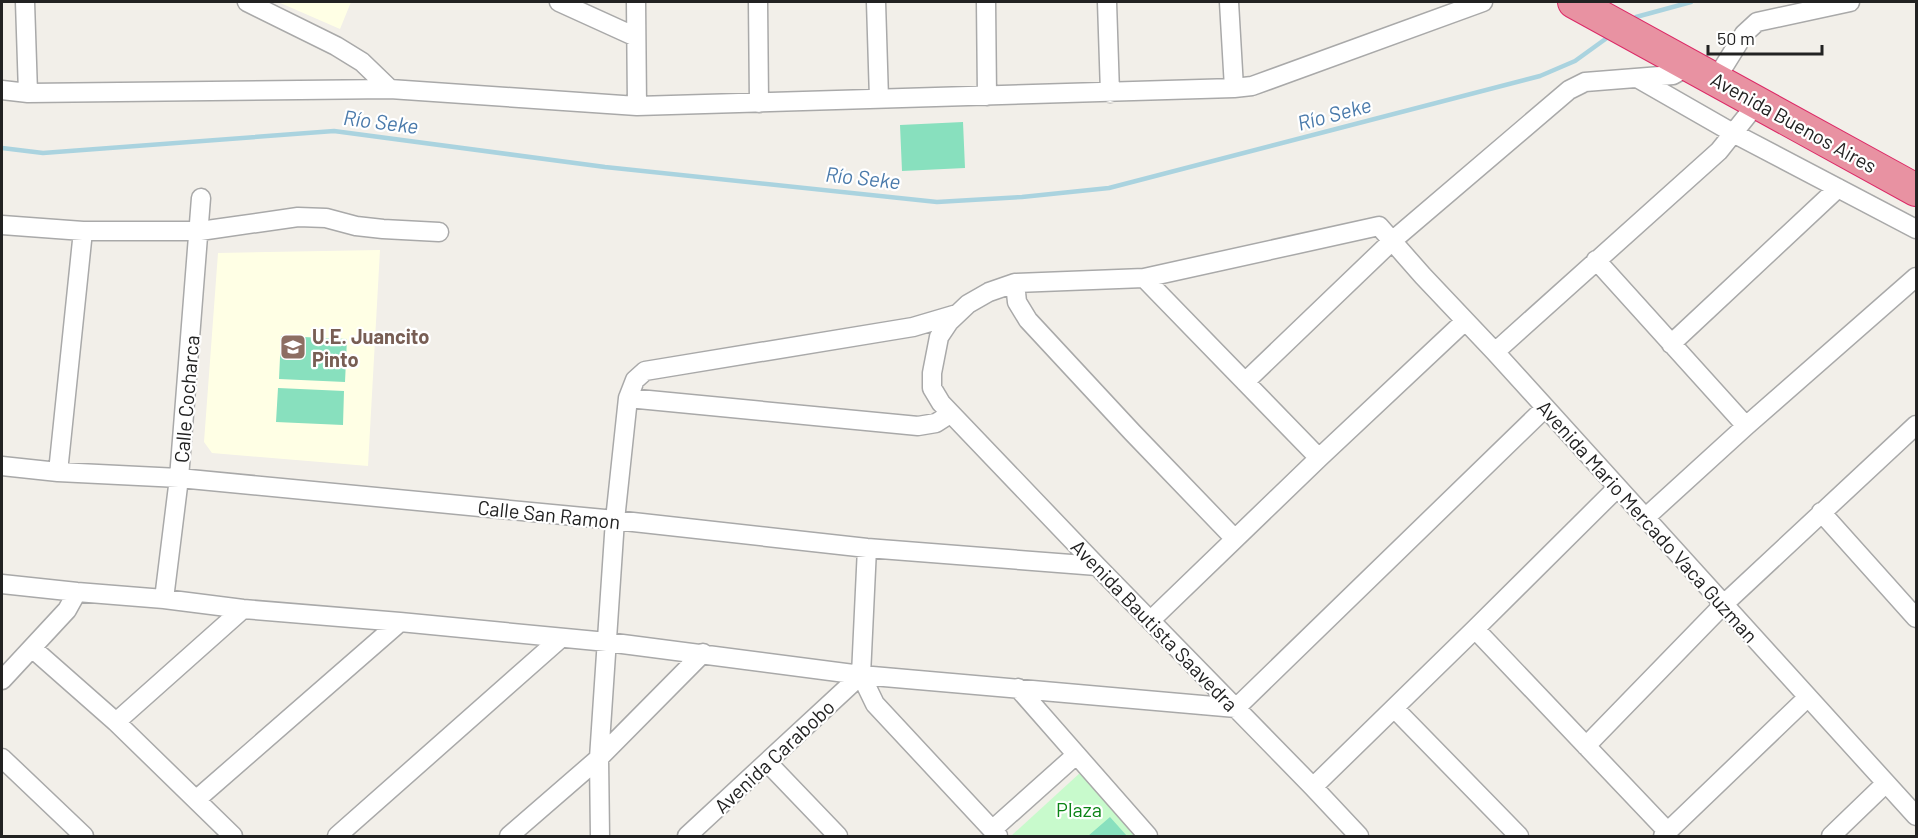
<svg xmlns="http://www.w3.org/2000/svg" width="1918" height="838" viewBox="0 0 1918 838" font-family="Barlow,sans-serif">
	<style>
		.education { fill: #ffffe5 }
		.park { fill: #c8facc }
		.pitch { fill: #88e0be }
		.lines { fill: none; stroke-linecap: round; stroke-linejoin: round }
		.stream { stroke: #aad3df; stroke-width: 4.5 }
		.street-casing { stroke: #a9a9a9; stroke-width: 21 }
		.highway-casing { stroke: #dc2a67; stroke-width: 34 }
		.street { stroke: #fff; stroke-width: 18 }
		.highway { stroke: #e892a2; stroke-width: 32 }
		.labels { text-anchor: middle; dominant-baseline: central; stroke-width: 4.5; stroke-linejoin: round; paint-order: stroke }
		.street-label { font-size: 20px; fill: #222; stroke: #fff }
		.education-label { font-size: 20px; font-weight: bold; fill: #785e54; stroke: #fff; text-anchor: start }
		.park-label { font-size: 20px; fill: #0c8416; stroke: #fff }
		.water-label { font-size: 21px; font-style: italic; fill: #4a7aab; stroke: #fff }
	</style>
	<rect width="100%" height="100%" fill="#f2efe9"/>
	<path class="education" d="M278 2H351L340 29Z
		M380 250 368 466 212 453 204 442 218 253Z"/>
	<path class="park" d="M1081 772 1138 836H1011Z"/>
	<path class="pitch" d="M963 122 965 168 902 171 900 125Z
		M281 336 347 339 345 382 279 379Z
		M278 388 344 391 343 425 276 422Z
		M1110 817 1127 836H1088Z"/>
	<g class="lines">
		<path class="stream" d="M1630 21 1636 17 1691 2
			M2 148 43 153 334 131 605 167 937 202 1022 197 1109 188 1540 76 1575 61 1611 35"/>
		<defs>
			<path id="street" d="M25 2 28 93
				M247 2 336 46 362 62 390 89 637 106 1234 88 1252 86 1483 2
				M559 2 636 37
				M636 2 637 106
				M758 2 759 103
				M876 2 879 99
				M986 2 987 96
				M1107 2 1110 93
				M1229 2 1234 88
				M1637 78 1733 133 1916 229
				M1716 79 1744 34 1757 22 1850 2
				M2 90 28 93 390 89
				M2 225 83 231H200L298 217 326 218 356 226 383 229 439 232
				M1596 260 1746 426
				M1144 278 1319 458
				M1015 283 1017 302 1028 320 1132 432 1235 539
				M1671 344 1838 188
				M1495 352 1719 151 1758 102
				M1245 382 1392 241 1569 90 1585 82 1673 75 1691 65
				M628 398 918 426 936 423 950 414
				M2 466 58 472 179 478 615 520 867 548 1097 566
				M58 472 83 231
				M1821 512 1916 618
				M1645 518 1746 426 1916 277
				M867 548 861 675 875 704 998 836
				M2 584 77 592 164 599 243 609 400 622 607 642 861 675 1236 708 1545 408
				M164 599 179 478 201 198
				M1151 620 1319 458 1465 321
				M1475 629 1668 832
				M32 648 116 722 233 836
				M2 680 67 610 77 592
				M1018 688 1148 836
				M1394 708 1519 836
				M116 722 243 609
				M1586 746 1724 604 1916 425
				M2 758 84 836
				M767 762 838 836
				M1313 787 1475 629 1617 488
				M197 799 400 622
				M992 830 1076 755
				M337 836 561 638
				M509 836 599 758 703 653
				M600 836 599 758 615 520 628 398 635 380 645 371 913 327 957 314
				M687 836 861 675
				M1359 836 1313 787 1097 566 941 403 932 388V373L939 337 949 322 968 304 989 292 1015 283 1144 278 1379 226 1423 276 1495 352 1916 816
				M1663 836 1808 697
				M1831 836 1886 783"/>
			<path id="highway" d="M1574 2 1916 190"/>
		</defs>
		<use href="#street" class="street-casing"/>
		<use href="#highway" class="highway-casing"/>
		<use href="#street" class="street"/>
		<use href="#highway" class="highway"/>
	</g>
	<defs>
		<symbol id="school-square" viewBox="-11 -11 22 22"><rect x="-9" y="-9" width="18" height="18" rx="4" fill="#8d6e63" stroke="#fff"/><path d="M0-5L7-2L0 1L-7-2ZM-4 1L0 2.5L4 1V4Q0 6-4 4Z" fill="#fff"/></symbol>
	</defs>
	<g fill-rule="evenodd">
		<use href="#school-square" x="278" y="332" width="30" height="30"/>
	</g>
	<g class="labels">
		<g class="street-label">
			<text transform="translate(1794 122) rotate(29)">Avenida Buenos Aires</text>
			<text transform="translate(186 399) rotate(-85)">Calle Cocharca</text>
			<text transform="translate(549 514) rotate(6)">Calle San Ramon</text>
			<text transform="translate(1648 521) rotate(48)">Avenida Mario Mercado Vaca Guzman</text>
			<text transform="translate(1155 625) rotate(46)">Avenida Bautista Saavedra</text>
			<text transform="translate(774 756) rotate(-43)">Avenida Carabobo</text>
		</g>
		<g class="education-label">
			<text x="312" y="336">U.E. Juancito<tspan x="312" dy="23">Pinto</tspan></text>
		</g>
		<g class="park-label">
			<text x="1079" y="809">Plaza</text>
		</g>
		<g class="water-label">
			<text transform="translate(1334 113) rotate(-15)">Río Seke</text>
			<text transform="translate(381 121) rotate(7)">Río Seke</text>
			<text transform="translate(863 177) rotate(6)">Río Seke</text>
		</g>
	</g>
	<rect width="1918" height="838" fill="none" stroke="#222222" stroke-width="6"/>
	<path d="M1708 45v9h114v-9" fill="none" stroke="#222222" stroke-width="3"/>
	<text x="1717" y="45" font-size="18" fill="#222222" stroke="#ffffff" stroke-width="4.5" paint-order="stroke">50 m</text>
</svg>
